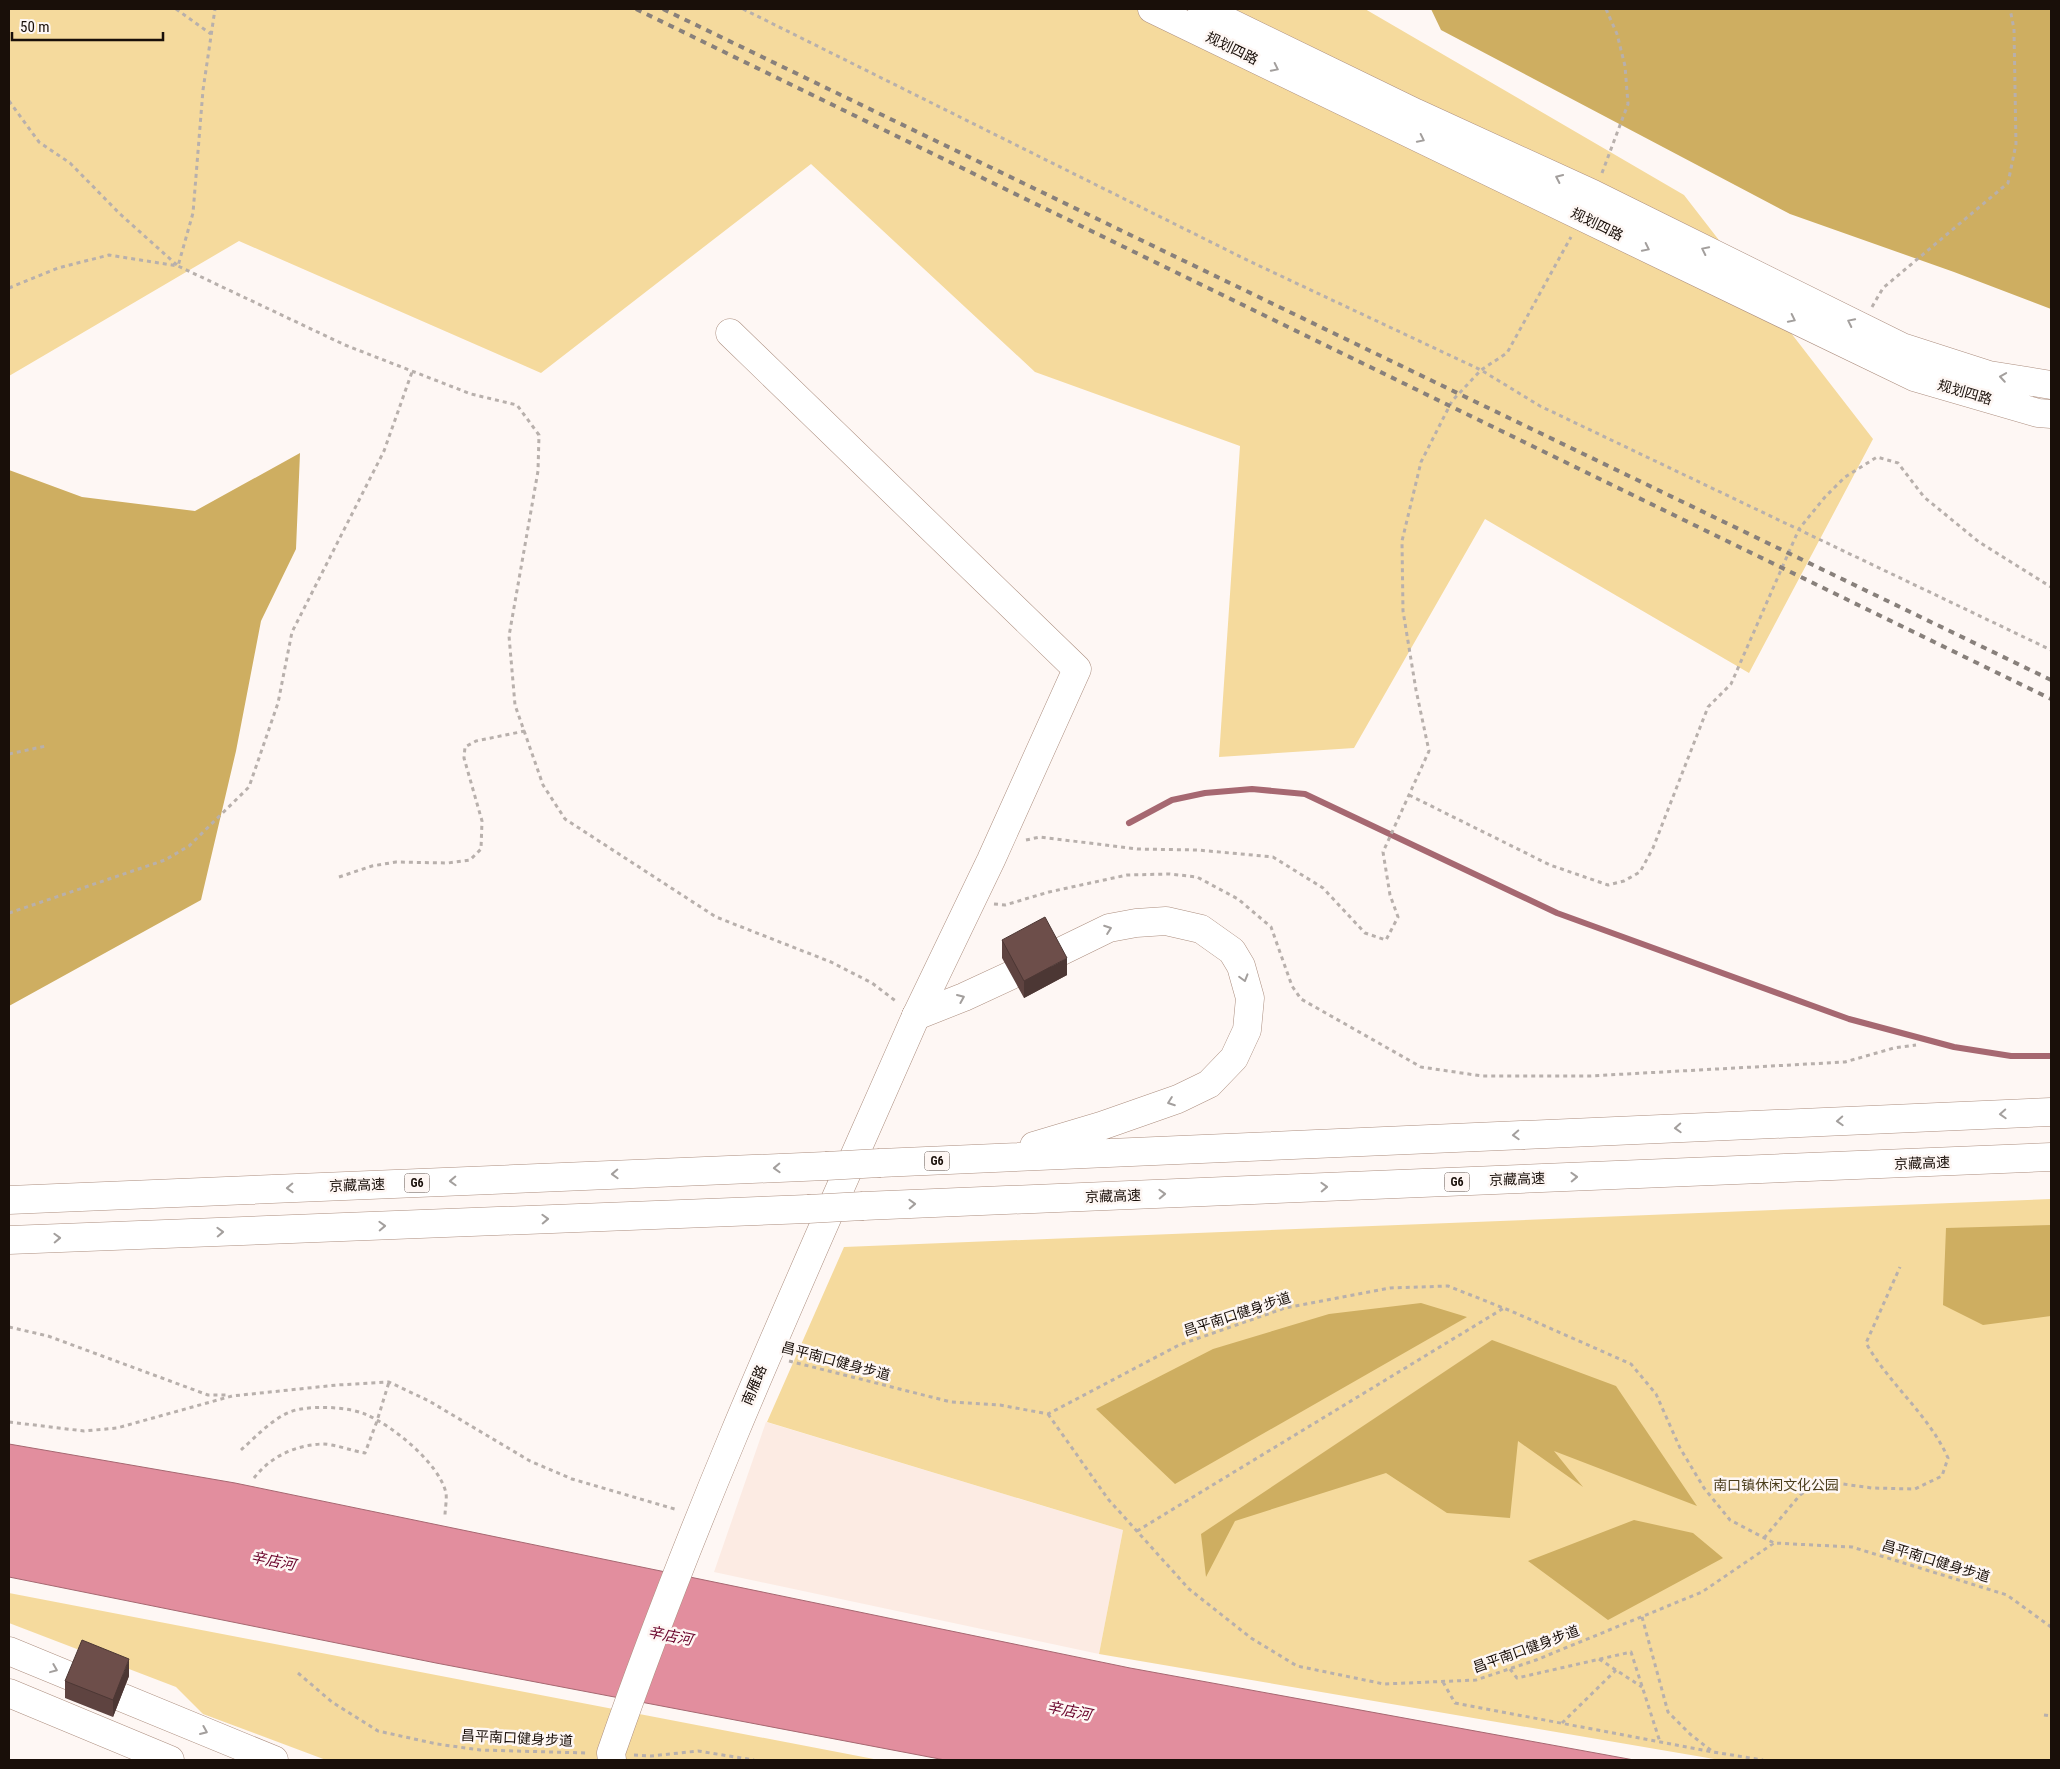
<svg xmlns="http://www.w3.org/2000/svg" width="2060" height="1769" viewBox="0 0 2060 1769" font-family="'Roboto Condensed','Noto Sans SC',sans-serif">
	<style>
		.built { fill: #fcebe3 }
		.green { fill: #f5da9d }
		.forest { fill: #ceae61 }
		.water { fill: #e28e9e; stroke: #a66871 }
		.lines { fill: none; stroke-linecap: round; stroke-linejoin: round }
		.stream { stroke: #a66871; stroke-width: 6 }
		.minor-casing { stroke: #ac8e7f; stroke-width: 29 }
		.major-casing { stroke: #ac8e7f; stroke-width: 29 }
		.highway-casing { stroke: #ac8e7f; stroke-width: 29 }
		.path { stroke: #b8b0ac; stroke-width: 3; stroke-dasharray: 4 4; stroke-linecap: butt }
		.minor { stroke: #fff; stroke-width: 28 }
		.major { stroke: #fff; stroke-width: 28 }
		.highway { stroke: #fff; stroke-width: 28 }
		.rail { stroke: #88807b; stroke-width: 4; stroke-dasharray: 6 6; stroke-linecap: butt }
		.highway-bridge-casing { stroke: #ac8e7f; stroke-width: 29; stroke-linecap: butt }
		.highway-bridge { stroke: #fff; stroke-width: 28 }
		.wall { fill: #5e4340 }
		.shaded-wall { fill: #4c3734 }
		.building { fill: #6d4e4a; stroke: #4c3734 }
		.oneway { stroke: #a39f9d }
		.labels { text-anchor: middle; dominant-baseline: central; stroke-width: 5; stroke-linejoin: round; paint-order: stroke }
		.shield { fill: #fef7f4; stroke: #5e5550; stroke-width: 1 }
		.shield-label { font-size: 12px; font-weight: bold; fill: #190f09 }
		.street-label { font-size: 14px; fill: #190f09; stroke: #fef7f4 }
		.park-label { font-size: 14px; fill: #4b3e1c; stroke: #fef7f4 }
		.water-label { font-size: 15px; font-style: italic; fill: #680029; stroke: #fef7f4 }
	</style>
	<rect width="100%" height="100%" fill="#fef7f4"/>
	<path class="built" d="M766 1422 1123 1530 1099 1654 714 1572Z"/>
	<path class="green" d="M9 9H1365L1684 195 1873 439 1749 673 1485 519 1354 748 1219 757 1240 446 1035 372 811 164 541 373 239 241 9 376Z
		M2051 1199V1760H1720L1099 1654 1123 1530 767 1422 844 1247Z
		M9 1593 879 1760H326L203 1714 176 1687 9 1623Z"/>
	<path class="forest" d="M1431 9H2051V309L1954 272 1790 214 1441 30Z
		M300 453 296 549 261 621 236 751 201 900 9 1006V470L82 497 195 511Z
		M2051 1225V1316L1983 1325 1943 1305 1946 1228Z
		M1421 1303 1467 1317 1175 1484 1096 1409 1213 1349 1329 1314Z
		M1492 1340 1616 1386 1697 1506 1554 1451 1583 1487 1518 1441 1510 1518 1447 1513 1386 1473 1235 1521 1206 1577 1201 1534Z
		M1634 1520 1693 1533 1723 1558 1608 1620 1528 1561Z"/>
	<path class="water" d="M9 1444 235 1483 1130 1668 1634 1760H945L436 1663 9 1577Z"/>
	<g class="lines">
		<path class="stream" d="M1129 823 1172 800 1205 793 1252 789 1305 794 1557 913 1849 1019 1954 1047 2011 1056H2051"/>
		<defs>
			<path id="minor" d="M730 333 1077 669 991 860 916 1016
				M9 1693 170 1760"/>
			<path id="major" d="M1152 9 1914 377 2038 413 2051 414
				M1202 9 1416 113 1593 194 1902 347 1989 375 2051 385
				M612 1760 611 1753C698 1502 809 1260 916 1016"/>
			<path id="highway" d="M916 1016 964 997 1033 965 1109 928 1136 923 1166 921 1201 929 1232 951 1241 966 1250 998 1247 1030 1234 1058 1209 1084 1178 1099 1101 1126 1034 1146
				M880 1163 2051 1112
				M9 1200 826 1166
				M863 1206 2051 1157
				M9 1240 808 1209
				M9 1651 274 1760"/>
		</defs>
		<use href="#minor" class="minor-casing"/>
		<use href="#major" class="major-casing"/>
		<use href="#highway" class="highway-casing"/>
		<path class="path" d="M176 9 211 34
			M743 9 1249 261 1481 370 1540 406 2051 650
			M9 101 39 142 70 163 120 214 178 266 193 213 203 90 215 9
			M1602 173 1628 104 1625 66 1617 34 1606 9
			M9 288 58 268 109 255 178 266 345 345 471 394 517 405 539 435 538 471 509 636 515 705 543 785 565 819 716 917 831 962 872 983 897 1002
			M1872 307 1883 288 2008 183 2016 144 2014 29 2010 9
			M9 754 46 746
			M1409 795 1550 865 1608 885 1624 881 1640 872 1653 848 1708 707 1731 684 1799 529 1825 497 1845 477 1877 457 1898 463 1924 497 1979 542 2051 587
			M1026 840 1040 837 1137 849 1198 850 1273 857 1323 888 1365 933 1386 940 1398 917 1390 895 1383 852 1429 751 1416 690 1403 611 1402 541 1421 462 1452 401 1481 370 1507 353 1571 237
			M339 877 372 866 396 862 448 863 470 860 481 849 482 821 464 758 465 747 476 741 525 731
			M994 904 1005 905 1049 892 1127 875 1170 874 1197 877 1238 899 1271 927 1292 986 1301 999 1421 1067 1482 1076H1589L1845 1062 1894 1048 1916 1045
			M9 913 165 860 189 846 249 787 278 703 292 632 384 451 412 372
			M9 1327 48 1336 208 1395H228
			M789 1361 951 1402 1000 1405 1048 1414 1179 1345 1285 1308 1390 1288 1448 1286 1511 1311 1631 1364 1656 1394 1680 1448 1704 1488 1730 1520 1774 1543 1852 1547 2007 1595 2051 1627
			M1048 1414 1108 1499 1189 1589 1251 1638 1297 1666 1384 1684 1476 1680 1536 1660 1702 1592 1774 1543
			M9 1422 84 1431 117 1428 232 1396 337 1385 389 1382 429 1401 530 1461 572 1479 678 1510
			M241 1450C258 1435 278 1412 301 1409 320 1406 347 1407 365 1414 393 1426 439 1463 446 1493 447 1500 445 1509 445 1516
			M254 1478C270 1457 295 1445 322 1444 335 1444 352 1451 365 1453L377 1421 389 1382
			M1137 1531 1504 1308
			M1764 1538 1800 1495 1821 1481 1872 1488 1915 1489 1942 1476 1948 1458C1929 1415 1889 1384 1866 1343L1900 1267
			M1642 1617 1668 1712 1690 1734 1713 1752 1763 1760
			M1599 1659 1642 1687
			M1510 1669 1517 1678 1631 1652 1660 1742
			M298 1673 332 1702 378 1731 437 1744 480 1750 587 1753
			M1443 1682 1455 1703 1713 1752
			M2044 1715 2051 1716
			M1562 1723 1616 1670
			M634 1755 651 1756 698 1751 754 1760"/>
		<use href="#minor" class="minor"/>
		<use href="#major" class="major"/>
		<use href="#highway" class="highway"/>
		<path class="rail" d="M636 9 2051 699
			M663 9 2051 680"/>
		<defs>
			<path id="highway-bridge" d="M826 1166 880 1163
				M808 1209 863 1206"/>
		</defs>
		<use href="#highway-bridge" class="highway-bridge-casing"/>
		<use href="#highway-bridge" class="highway-bridge"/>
	</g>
	<path class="wall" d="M1002 940 1067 975 1024 998 1002 958Z
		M129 1676 113 1717 65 1698V1681Z"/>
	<path class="shaded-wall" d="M1067 958V975L1024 998V981Z
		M129 1659V1676L113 1717V1700Z"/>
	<path class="building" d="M1045 917 1067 958 1024 981 1002 940Z
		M82 1640 129 1659 113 1700 65 1681Z"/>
	<defs><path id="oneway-chevron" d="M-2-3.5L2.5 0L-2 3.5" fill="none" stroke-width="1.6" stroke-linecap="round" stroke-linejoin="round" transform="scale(1.25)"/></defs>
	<g class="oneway">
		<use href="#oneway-chevron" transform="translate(1275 68) rotate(26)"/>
		<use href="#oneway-chevron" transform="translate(1421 139) rotate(26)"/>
		<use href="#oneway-chevron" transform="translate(1559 178) rotate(-155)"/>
		<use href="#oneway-chevron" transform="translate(1646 248) rotate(26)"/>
		<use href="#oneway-chevron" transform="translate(1705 250) rotate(-154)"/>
		<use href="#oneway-chevron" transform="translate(1792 319) rotate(26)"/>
		<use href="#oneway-chevron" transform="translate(1851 322) rotate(-154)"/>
		<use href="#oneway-chevron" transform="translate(2003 377) rotate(-171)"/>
		<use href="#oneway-chevron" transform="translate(1108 929) rotate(-20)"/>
		<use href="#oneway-chevron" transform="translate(1244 978) rotate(74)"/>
		<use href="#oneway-chevron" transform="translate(961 998) rotate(-23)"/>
		<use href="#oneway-chevron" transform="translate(1171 1102) rotate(160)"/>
		<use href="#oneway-chevron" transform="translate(2003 1114) rotate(177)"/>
		<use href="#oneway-chevron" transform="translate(1840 1121) rotate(177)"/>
		<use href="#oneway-chevron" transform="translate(1678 1128) rotate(177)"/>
		<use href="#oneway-chevron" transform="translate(1516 1135) rotate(177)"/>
		<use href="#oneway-chevron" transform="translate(777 1168) rotate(178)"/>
		<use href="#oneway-chevron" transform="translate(615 1174) rotate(178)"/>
		<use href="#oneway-chevron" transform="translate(1574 1177) rotate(-2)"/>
		<use href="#oneway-chevron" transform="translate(453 1181) rotate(178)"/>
		<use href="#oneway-chevron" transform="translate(1324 1187) rotate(-2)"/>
		<use href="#oneway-chevron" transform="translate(290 1188) rotate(178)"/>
		<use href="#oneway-chevron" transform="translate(1162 1194) rotate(-2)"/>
		<use href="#oneway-chevron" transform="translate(912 1204) rotate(-2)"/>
		<use href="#oneway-chevron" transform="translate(545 1219) rotate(-2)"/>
		<use href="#oneway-chevron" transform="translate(382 1226) rotate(-2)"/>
		<use href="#oneway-chevron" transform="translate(220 1232) rotate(-2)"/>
		<use href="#oneway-chevron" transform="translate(57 1238) rotate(-2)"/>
		<use href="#oneway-chevron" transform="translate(54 1669) rotate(22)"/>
		<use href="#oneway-chevron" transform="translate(204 1731) rotate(23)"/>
	</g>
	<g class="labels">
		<g class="shield">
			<rect x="924.5" y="1151.5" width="25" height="19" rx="4"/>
			<rect x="1444.5" y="1172.5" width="25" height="19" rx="4"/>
			<rect x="404.5" y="1173.5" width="25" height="19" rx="4"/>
		</g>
		<g class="shield-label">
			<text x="937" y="1161">G6</text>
			<text x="1457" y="1182">G6</text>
			<text x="417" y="1183">G6</text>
		</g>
		<g class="street-label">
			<text transform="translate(1232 48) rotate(26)">规划四路</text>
			<text transform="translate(1597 224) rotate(26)">规划四路</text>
			<text transform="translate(1965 392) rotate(16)">规划四路</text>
			<text transform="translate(1922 1163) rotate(-2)">京藏高速</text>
			<text transform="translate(1517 1179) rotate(-2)">京藏高速</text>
			<text transform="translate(357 1185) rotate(-2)">京藏高速</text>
			<text transform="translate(1113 1196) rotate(-2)">京藏高速</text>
			<text transform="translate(1237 1314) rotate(-18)">昌平南口健身步道</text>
			<text transform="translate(836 1361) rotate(15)">昌平南口健身步道</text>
			<text transform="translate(754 1385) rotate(-67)">南雁路</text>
			<text transform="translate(1936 1561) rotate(17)">昌平南口健身步道</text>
			<text transform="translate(1526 1649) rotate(-20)">昌平南口健身步道</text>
			<text transform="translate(517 1738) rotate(3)">昌平南口健身步道</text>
		</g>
		<g class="park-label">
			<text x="1776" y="1485">南口镇休闲文化公园</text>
		</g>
		<g class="water-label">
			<text transform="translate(273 1561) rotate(11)">辛店河</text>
			<text transform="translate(670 1636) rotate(11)">辛店河</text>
			<text transform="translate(1069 1711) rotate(11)">辛店河</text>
		</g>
	</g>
	<rect width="2060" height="1769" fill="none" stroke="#190f09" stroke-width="20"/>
	<path d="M12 32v8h151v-8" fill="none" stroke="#190f09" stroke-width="2.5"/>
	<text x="20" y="32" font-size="15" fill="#190f09" stroke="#fef7f4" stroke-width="4" paint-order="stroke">50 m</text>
</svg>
